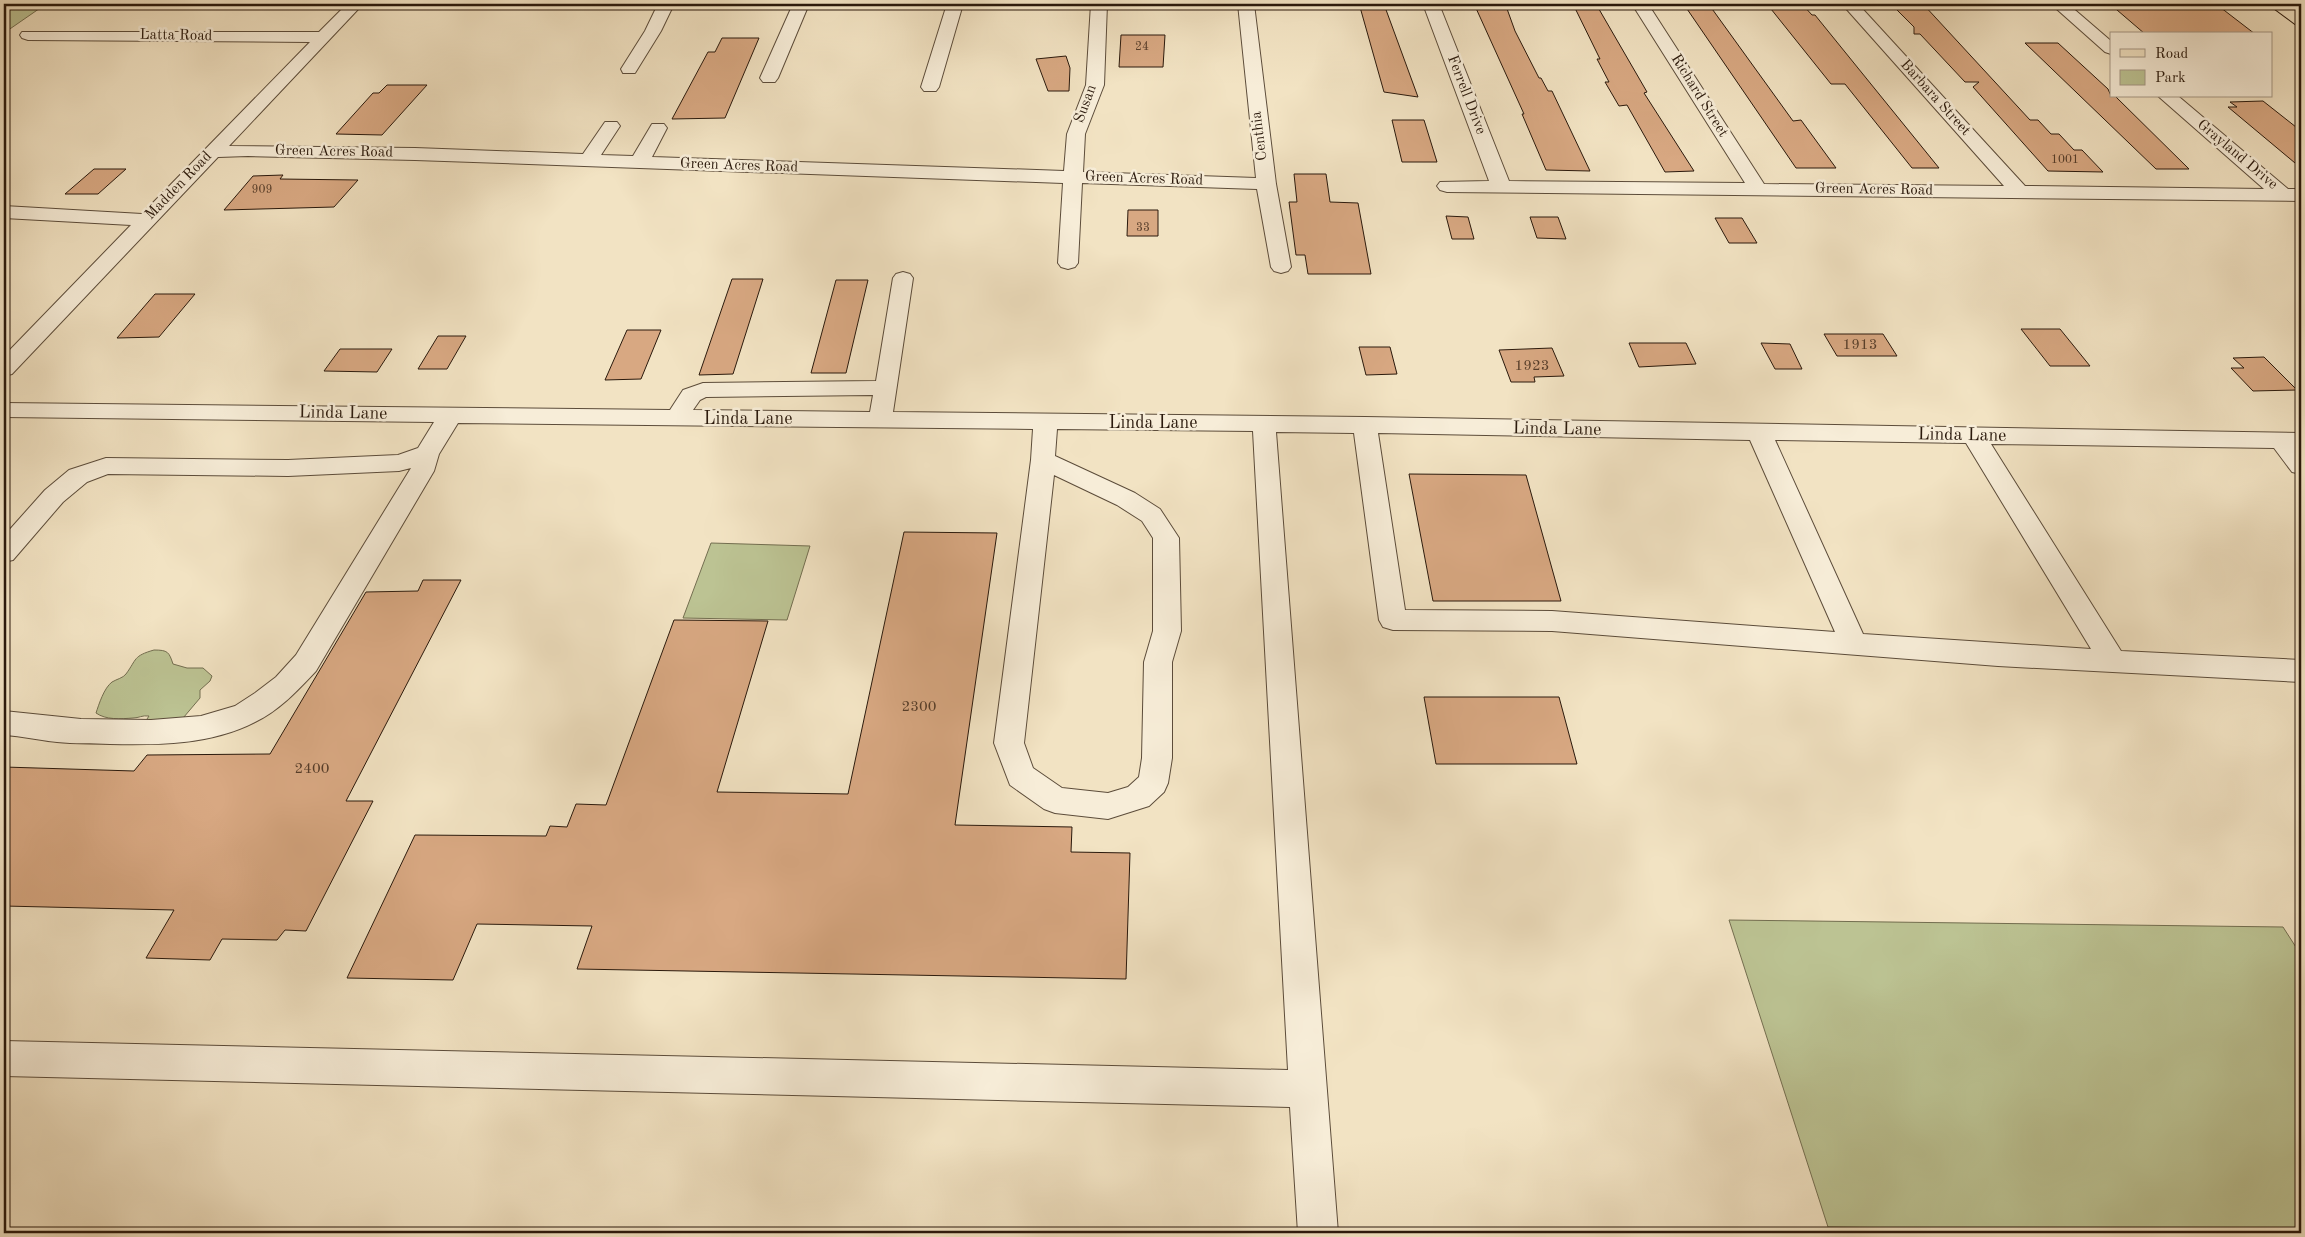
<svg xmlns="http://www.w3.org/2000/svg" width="2305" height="1237" viewBox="0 0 2305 1237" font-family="'Old Standard TT',serif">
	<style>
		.green { fill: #bcc393; stroke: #736e50 }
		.building { fill: #d8a882; stroke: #2a190c }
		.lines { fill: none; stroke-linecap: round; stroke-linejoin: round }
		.minor-casing { stroke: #5c4c3a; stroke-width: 2 }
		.major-casing { stroke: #2a190c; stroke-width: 2 }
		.minor { fill: #f7edd8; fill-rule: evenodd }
		.major { fill: #f2e3c3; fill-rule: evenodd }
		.labels { text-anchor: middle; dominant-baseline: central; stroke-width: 5; stroke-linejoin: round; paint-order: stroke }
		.far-number-label { font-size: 12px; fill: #563d2a }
		.far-street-label { font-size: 15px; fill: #2a190c; stroke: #f7edd8 }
		.number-label { font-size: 15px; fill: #563d2a }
		.street-label { font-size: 18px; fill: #2a190c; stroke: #f7edd8 }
	</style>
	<rect width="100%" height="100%" fill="#f2e3c3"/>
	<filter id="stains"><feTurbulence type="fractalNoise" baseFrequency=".004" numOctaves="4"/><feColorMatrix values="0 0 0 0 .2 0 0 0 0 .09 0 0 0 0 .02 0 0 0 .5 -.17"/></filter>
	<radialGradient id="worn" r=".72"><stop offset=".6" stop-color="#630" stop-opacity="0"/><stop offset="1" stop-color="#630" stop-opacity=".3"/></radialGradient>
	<path class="green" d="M4 4H46L4 33Z
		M711 543 810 546 787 620 683 618Z
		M154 650C168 650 169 652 173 664L187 668H203L212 676 210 681 200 690V698L178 724 145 722 149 716C142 715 139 718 133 718 120 719 106 720 96 713 99 704 104 688 112 682 117 679 123 678 126 674 137 659 133 656 154 650Z
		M1729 920 2283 927 2301 955V1233L1828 1227Z"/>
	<path class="building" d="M1573 4H1596L1647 92 1644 93 1694 171 1665 172 1627 105 1619 106 1605 82H1609L1597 59H1600Z
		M1767 4H1802L1812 15H1815L1939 168H1912L1845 84H1831Z
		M1891 4H1923L2030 120H2038L2051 134H2059L2074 150H2082L2103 172 2048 171 1973 87 1979 82H1965L1920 34H1914V27Z
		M2110 4H2216L2255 34H2145Z
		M1475 6H1506L1515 31 1539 78H1541L1548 91H1552L1590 171 1546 170 1522 114H1524Z
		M1685 6H1710L1793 121 1801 120 1836 168H1796Z
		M1360 7H1385L1418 97 1384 92Z
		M1121 35H1165L1163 67H1119Z
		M722 38H759L725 118 672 119 708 52H715Z
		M2025 43H2058L2108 89 2111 96H2115L2189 169H2156Z
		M1066 56 1070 68 1069 91H1048L1036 59Z
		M387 85H427L382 135 336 134 373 93H379Z
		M2263 101 2301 131V168L2228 107H2237L2230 102Z
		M1392 120H1424L1437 162H1402Z
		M94 169H126L98 194H65Z
		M1294 174H1326L1330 202 1358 203 1371 274H1308L1305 255H1296L1289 202H1297Z
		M283 175 280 179 358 180 334 207 224 210 253 176Z
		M1128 210H1158V236H1127Z
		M1446 216 1468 217 1474 239H1452Z
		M1530 217H1558L1566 239 1537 238Z
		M1715 218H1742L1757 243H1729Z
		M732 279H763L733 374 699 375Z
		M836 280H868L846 373H811Z
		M155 294H195L159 337 117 338Z
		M2021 329H2060L2090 366H2050Z
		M627 330H661L641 379 605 380Z
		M1824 334H1883L1897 356H1837Z
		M438 336H466L447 369H418Z
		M1629 343H1686L1696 364 1639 367Z
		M1761 343 1790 344 1802 369H1775Z
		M1359 347H1390L1397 374 1366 375Z
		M1552 348 1564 376 1534 377 1535 382H1511L1499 350Z
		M340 349H392L377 372 324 371Z
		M2264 357 2297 390 2253 391 2231 368H2244L2233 358Z
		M1409 474 1526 475 1561 601H1433Z
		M904 532 997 533 955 825 1072 827 1071 852 1130 853 1126 979 577 969 592 926 477 924 453 980 347 978 415 835 546 836 550 826 567 827 576 804 606 805 674 620 768 621 717 792 848 794Z
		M423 580H461L346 801H373L306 931 285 930 277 940 222 939 210 960 146 958 174 910 4 906V767L134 771 147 755 270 754 366 592 418 591Z
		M1424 697H1559L1577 764H1436Z"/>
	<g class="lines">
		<defs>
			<path id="minor" d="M347 4H363L229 146 415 148 583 154 605 122H617L620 126 601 155 633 156 652 124H664L667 128 652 157 1064 171 1067 134 1086 85 1091 4H1107L1104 85 1085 134 1083 172 1256 178 1238 4H1254L1276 184 1291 267 1288 271 1281 273 1274 271 1271 267 1257 189 1082 183 1078 263 1075 267 1068 269 1061 267 1058 263 1063 183 415 160 248 156 218 157 12 374 4 376V356L131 225 4 218V206L142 214 310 42 28 40 22 38 20 35 22 32H319Z
				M658 4H674L661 31 635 73H623L621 69 645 31Z
				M793 4H809L778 78 775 82H763L760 78Z
				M947 4H963L939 87 936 91H924L921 87Z
				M1423 4H1439L1509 181 1745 183 1632 4H1648L1764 184 2004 186 1842 4H1858L2025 186 2264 189 2158 96H2178L2288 189H2301V201L1447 192 1440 190 1437 186 1440 182 1489 181Z
				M2051 4H2068L2111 41V54L2105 52Z
				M903 272 910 274 913 278 893 412 1365 417 2301 433V474L2292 472 2274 448 1991 444 2121 651 2301 660V682L1998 666 1552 631 1393 630 1383 627 1379 620 1354 433 1276 432 1338 1233H1298L1290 1107 4 1076V1041L1288 1070 1253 431 1057 429 1055 456 1135 493 1160 509 1179 538 1181 631 1172 662V758L1168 783 1164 792 1149 806 1108 819 1055 813 1044 809 1010 785 994 743 1031 460 1033 429 458 423 439 454 434 471 316 671C298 690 280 710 255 722 210 745 159 745 110 744 92 743 74 744 57 742 39 740 22 736 4 735V711L81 719 151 720 201 716 235 706 255 693 276 677 296 655 411 468 399 471 288 476 108 474 87 482 63 502 13 560 4 562V536L45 490 69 470 106 458 288 460 398 455 418 448 434 422 4 417V403L670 410 683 390 703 383 876 381 893 278 896 274ZM873 395 870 412 693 410 700 400 706 397ZM1378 433 1750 440 1835 632 1552 611 1405 610ZM1775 440 1966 443 2091 649 1863 634ZM1054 475 1117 505 1142 521 1153 538V631L1144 662 1142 758 1139 777 1128 787 1108 793 1062 788 1033 768 1024 743Z"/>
			<path id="major" d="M2268 4H2286L2301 14V26L2295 24Z"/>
		</defs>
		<use href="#minor" class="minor-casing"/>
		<use href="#major" class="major-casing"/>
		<use href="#minor" class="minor"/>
		<use href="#major" class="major"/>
	</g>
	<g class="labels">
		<g class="far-number-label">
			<text x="1142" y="47">24</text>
			<text x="2065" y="160">1001</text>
			<text x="262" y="190">909</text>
			<text x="1143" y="228">33</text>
		</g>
		<g class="far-street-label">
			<text transform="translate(176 36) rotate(1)">Latta Road</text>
			<text transform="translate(1466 95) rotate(69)">Ferrell Drive</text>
			<text transform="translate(1699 96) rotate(58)">Richard Street</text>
			<text transform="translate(1935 98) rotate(48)">Barbara Street</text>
			<text transform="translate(1086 104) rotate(-70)">Susan</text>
			<text transform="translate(1260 136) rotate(-97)">Centhia</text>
			<text transform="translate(334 152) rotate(1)">Green Acres Road</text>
			<text transform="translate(2237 155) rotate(40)">Grayland Drive</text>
			<text transform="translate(739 166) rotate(2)">Green Acres Road</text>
			<text transform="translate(1144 179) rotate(2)">Green Acres Road</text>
			<text transform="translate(179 186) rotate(-46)">Madden Road</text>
			<text transform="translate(1874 190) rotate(1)">Green Acres Road</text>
		</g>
		<g class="number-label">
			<text x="1860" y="345">1913</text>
			<text x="1532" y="366">1923</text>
			<text x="919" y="707">2300</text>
			<text x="312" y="769">2400</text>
		</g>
		<g class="street-label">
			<text transform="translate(343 413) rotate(1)">Linda Lane</text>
			<text x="748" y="419">Linda Lane</text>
			<text x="1153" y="423">Linda Lane</text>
			<text transform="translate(1557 429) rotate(1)">Linda Lane</text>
			<text transform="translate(1962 435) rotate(1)">Linda Lane</text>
		</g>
	</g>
	<rect width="2305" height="1237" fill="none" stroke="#f2e3c3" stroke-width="20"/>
	<rect x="5" y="5" width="2295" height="1227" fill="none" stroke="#2a190c" stroke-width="2.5"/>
	<rect x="10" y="10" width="2285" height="1217" fill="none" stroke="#2a190c"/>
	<rect x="2110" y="32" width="162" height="65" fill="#f7edd8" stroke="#a59886"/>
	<rect x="2120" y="49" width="25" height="8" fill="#f2e3c3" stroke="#a59886"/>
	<text x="2155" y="58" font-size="15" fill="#2a190c">Road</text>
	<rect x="2120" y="70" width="25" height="15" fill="#bcc393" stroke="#a59886"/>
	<text x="2155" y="82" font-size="15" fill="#2a190c">Park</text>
	<rect width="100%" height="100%" filter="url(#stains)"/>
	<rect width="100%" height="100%" fill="url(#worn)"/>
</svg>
